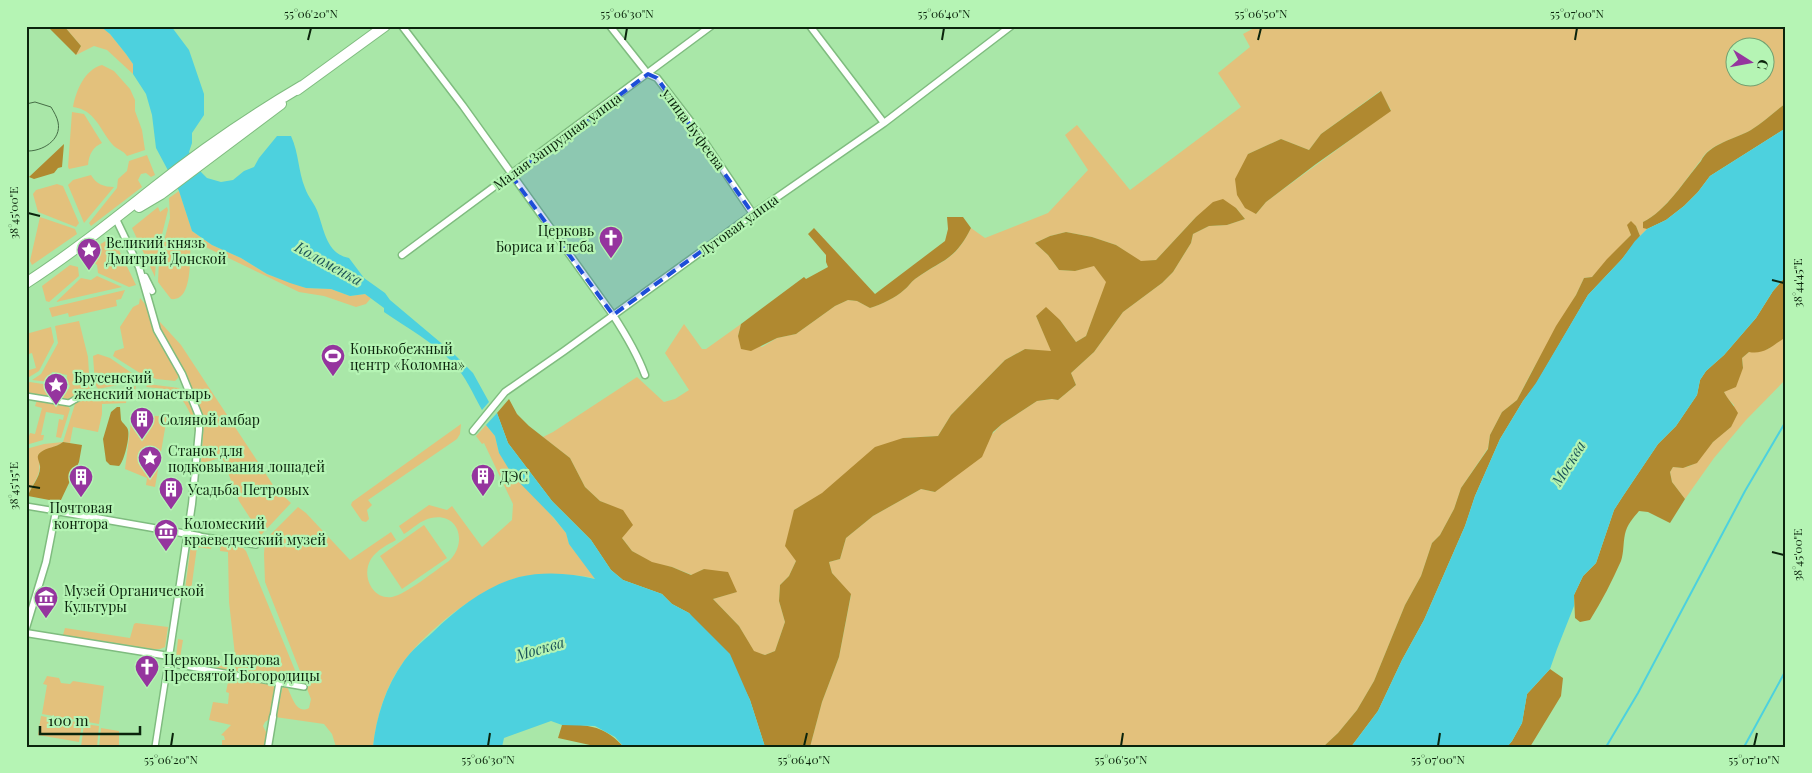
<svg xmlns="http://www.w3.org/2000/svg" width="1812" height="773" viewBox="0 0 1812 773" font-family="'Playfair Display',serif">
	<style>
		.green { fill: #e3c17c; fill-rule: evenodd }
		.forest { fill: #b08930 }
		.water { fill: #4dd1de }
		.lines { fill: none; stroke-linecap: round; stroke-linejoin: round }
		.stream { stroke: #4dd1de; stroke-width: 2 }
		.pedestrian-casing { stroke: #7fbc7f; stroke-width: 8 }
		.minor-casing { stroke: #7fbc7f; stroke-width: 9 }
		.primary-casing { stroke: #7fbc7f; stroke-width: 12 }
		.pedestrian { stroke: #fff; stroke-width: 5 }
		.minor { stroke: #fff; stroke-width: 6 }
		.primary { stroke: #fff; stroke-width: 10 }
		.tram { stroke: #466d46; stroke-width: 1 }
		.marked { fill: #1d4ed8; fill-opacity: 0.2; stroke: #1d4ed8; stroke-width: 4; stroke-dasharray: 10 6; stroke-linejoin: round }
		.ticks { fill: none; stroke: #0b240c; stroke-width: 2 }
		.labels { text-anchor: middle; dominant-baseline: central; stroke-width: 4.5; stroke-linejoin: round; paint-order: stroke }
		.street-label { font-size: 14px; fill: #0b240c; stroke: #b5f4b4 }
		.poi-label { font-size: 14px; fill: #0b240c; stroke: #b5f4b4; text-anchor: start }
		.water-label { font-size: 15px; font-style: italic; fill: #1c5459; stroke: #b5f4b4 }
		.neatline { fill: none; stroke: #0b240c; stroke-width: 2 }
		.ticks-label { font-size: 12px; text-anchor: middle; fill: #0b240c }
	</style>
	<rect width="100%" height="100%" fill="#a9e7a8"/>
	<path class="green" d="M64 26H100L110 34 126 54 133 64V74L107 50 94 46 76 55 81 46Z
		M1258 26H1786V103C1774 112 1764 122 1751 130 1735 139 1709 144 1701 160 1685 180 1666 211 1643 222V227L1647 229 1640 236 1636 226 1628 225 1631 235 1592 277 1584 278 1576 295 1532 371 1517 400 1502 412 1490 435 1488 448 1461 488 1454 509 1440 535 1432 543 1421 576 1405 605 1374 681 1357 710 1338 733 1323 747H810L822 702 839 657 851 595 832 573 829 562 840 559 846 538 873 516 921 489 935 492 1002 424 1037 401 1053 399 1058 400 1076 385 1071 373 1094 352 1123 312 1162 283 1173 272 1191 243 1193 234 1209 226 1227 225 1245 219 1236 208 1196 217 1156 260 1141 262 1116 245 1092 237 1066 232 1050 236 1035 243 1048 255 1059 270 1075 271 1094 265 1107 282 1086 336 1076 342 1060 320 1036 316 1052 352 1025 349 1005 360 951 415 938 436 903 438 847 472 822 494 794 510 796 561 789 576 780 585 779 601 785 622 775 651 765 655 754 652 739 626 713 599 736 592 704 569 692 575 672 567 652 563 632 551 622 538 623 511 600 501 585 487 570 458 543 437 553 432 637 377 664 402 675 399 689 390 665 353 684 324 702 349H706L741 324 738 336 762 347 777 338 796 334 835 306 848 300 857 301 870 308C882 304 895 298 904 290 908 287 911 282 915 279 942 260 955 261 971 228L985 238 1048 213 1088 170 1065 135 1077 125 1130 190 1241 107 1218 73 1250 47 1243 34ZM1734 48H1764V78H1734ZM1380 91 1391 110 1266 202 1256 214 1248 154 1281 139 1309 150 1321 134Z
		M102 65 114 71 130 89 135 100V111L142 130 145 150 127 156C123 150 116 149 112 144 99 128 95 110 73 107 76 91 84 70 102 65Z
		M72 112 84 114 102 143C93 147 89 154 88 165L69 169 68 167Z
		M147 155 155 175 151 177 146 173 141 174 138 180 142 187 91 226 89 223 117 188 118 179 127 171 129 161Z
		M91 175C96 184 104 187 114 187L84 223 68 185 73 180Z
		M57 184 63 186 79 223 76 227 38 212 33 194 36 190Z
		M179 191 192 231 212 245 241 258 267 274 306 288 331 289 350 296 365 294 371 298 366 304 356 307 324 296 299 292 191 240C189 254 194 302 171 299L158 282 159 260 170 218 169 198Z
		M158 207 160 212 167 207 168 210 156 259 155 277 132 228Z
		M40 217 75 229 77 234 32 265 30 261Z
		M109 239 115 242 136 285 129 287 98 273 97 265 91 260 92 249Z
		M70 265 78 267 79 276 49 302 46 301 42 286Z
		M97 276 122 287 56 302 81 278 91 280Z
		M125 290 121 299 116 300 117 306 69 317 68 313 52 317 49 308Z
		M140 298 145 304 157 336 178 372V378L175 381 156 379 147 374 143 375 113 356 115 351 124 348 120 327 133 307 139 304Z
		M79 321 88 357 90 390 79 393 68 401 26 394V384L30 382 49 385 48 396 63 398 65 389H69L70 385 66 384 67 375 52 372 50 382 32 380 41 374 58 343 55 326Z
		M160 322 181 345 275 488 291 503 261 535 239 501 222 457 201 464 204 421 184 370 160 328Z
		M51 327 54 342 39 371 26 379V371L36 368 32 353 26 355V334Z
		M1783 338 1786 340V379L1746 420 1714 458 1685 499 1672 482 1670 472 1673 467C1699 470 1698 457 1713 442 1718 436 1725 432 1731 427L1734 405 1727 398 1724 392 1743 368 1742 358 1749 352 1768 349Z
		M98 354 110 358 142 380 98 389 95 384 93 356Z
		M148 384 179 388C188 400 199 417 194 432 196 421 184 397 173 392 166 388 154 388 146 387Z
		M136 386 135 391 128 390 126 403 102 404V414L98 432 73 427 70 443 63 442C55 448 45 448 38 455 43 477 34 478 28 496H26V449L44 444 63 442 76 401 83 397Z
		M37 400 68 406 70 409 61 438 56 437 59 419 63 420 64 415 46 412 41 435H44L43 440 26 445 30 433 35 434 42 408 35 406Z
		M132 414 167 417 155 487 146 485 147 478 125 469Z
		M461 424 460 434 457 439 368 500 372 505 367 510 369 519 366 522 362 521 351 505 352 502Z
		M486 425 495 436 499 453 566 533 569 544 596 579 589 577C566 574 543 572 520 577 482 586 427 630 404 661 386 685 376 717 373 747H336L332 734 324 724 275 717 283 686 287 687C292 696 296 715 309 708L311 699 265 582 264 554 265 540 298 507 306 513 350 560 391 532 396 540C387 545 377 550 371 559 361 575 372 600 392 597 405 595 436 570 449 561 468 543 459 512 431 518 421 520 412 529 404 534L399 526 429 505 447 510 452 506 482 547 512 520 513 504 484 443 482 444 476 436Z
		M424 525 447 558 402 589 380 556Z
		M197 540 212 543 211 549 197 547 190 598 184 597 191 544Z
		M221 544 243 548 246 551 299 680 294 682 186 663V661L176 657 178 639 183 640 180 658 234 668 235 655 229 602 228 552 220 551Z
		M136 623 168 627 165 647 160 649H153L63 635 65 628 130 638 134 624Z
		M47 676 59 678 61 683 70 684 73 681 104 686 99 724 42 714 47 685 43 684Z
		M229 677 275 685 276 687 271 718 265 722 263 726 268 736 266 747H222V740H225L224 736 221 735 231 725 209 720 213 702 228 704 229 693 226 692Z
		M41 716 82 723 79 742 38 735Z
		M84 724 99 726 97 747H81Z
		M101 728 119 731V747H99Z"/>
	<path class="forest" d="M47 26H64L81 46 76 55Z
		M1381 91 1391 111 1316 164 1266 202 1256 214 1245 208 1237 195 1235 179 1248 154 1281 139 1309 150 1321 134Z
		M1786 103V128L1710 176 1698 192 1684 206 1666 220 1647 229 1643 228V222C1666 211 1685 180 1701 161 1709 144 1735 139 1751 130 1764 122 1774 112 1786 103Z
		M64 144 62 167 58 168 54 173 34 179 29 177Z
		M1223 199 1236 208 1245 219 1227 225 1209 226 1193 234 1191 243 1173 272 1162 283 1123 312 1094 352 1071 373 1076 385 1058 400 1052 399 1037 401 1002 424 993 432 982 457 935 492 921 489 873 516 846 538 840 559 829 562 832 573 851 594 839 657 822 702 810 747H765L750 700 741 682 689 613 672 604 662 594 623 580 611 570 591 540 552 501 508 443 497 413 509 399 517 414 529 426 570 458 585 487 600 501 623 510 633 525 622 538 632 551 652 562 672 567 691 575 704 569 728 572 737 592 713 599 739 626 754 651 765 655 775 651 785 622 779 601 780 585 789 576 796 561 785 546 794 510 822 493 875 447 903 438 938 436 951 415 1005 360 1025 349 1051 351 1036 316 1046 307 1060 320 1076 342 1086 336 1106 282 1094 266 1075 271 1059 270 1048 255 1035 243 1050 236 1066 232 1092 237 1116 245 1141 261 1156 260 1196 217 1213 202Z
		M947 217H963L971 228C955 261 941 260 915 279 911 282 908 287 904 290 895 298 882 304 870 308L857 301 848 300 835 306 796 334 777 338 751 351 741 349 738 336 741 324 804 277 806 279 828 267 826 262V255L808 234 814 228 875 294 945 241 948 229Z
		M1631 221 1636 226 1640 236 1622 259 1588 295 1536 384 1523 401 1500 439 1475 496 1465 526 1424 620 1402 660 1378 711 1351 747H1323L1338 733 1357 710 1374 681 1405 605 1421 576 1432 543 1440 535 1454 509 1461 488 1488 449 1490 435 1502 412 1517 400 1556 326 1576 295 1584 278 1592 277 1607 259 1631 235 1627 225Z
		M1786 276V340L1783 339C1772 346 1763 355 1749 352L1742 358 1743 368 1736 387 1724 392C1728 400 1734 405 1738 413L1731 427 1713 442 1697 463 1683 468 1673 467 1670 472 1672 482 1685 499 1670 523 1648 512 1639 511C1633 518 1627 525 1625 534 1623 543 1624 552 1621 561 1612 581 1602 601 1590 620L1580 622 1575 618 1574 595 1583 576 1596 563 1614 510 1623 496 1658 444 1676 426 1697 395 1700 380 1706 371 1724 355 1756 318 1773 291Z
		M117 407H120L121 420C123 424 127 426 128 430 130 437 124 462 119 466L110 465 106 461 103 439 111 412Z
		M63 442 82 445 79 462 60 502 28 496C31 486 41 477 40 466 39 460 35 456 41 452 47 447 55 448 63 442Z
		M1550 669 1563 678 1561 696 1530 747H1507L1512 741 1522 723 1527 694Z
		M570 724C595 726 606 728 624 747H599L558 738 562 725Z"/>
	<path class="water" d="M100 26H171L189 50 204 94V115L192 133V143L189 152 201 172 207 178 221 182 233 180 244 171 254 167 259 158 277 136H291C299 153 298 171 305 188 308 197 315 204 318 213 324 230 327 254 349 258L364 278 385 293 390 300 453 353 473 373 489 402 482 410C473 394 466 377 453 363 436 344 406 327 384 312V308L365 294 350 296 331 289 306 288 290 283 267 274 241 258 212 245 192 231 179 191 156 148 152 115 146 94 133 74V64L126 54 110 34Z
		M1786 128V276L1773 291 1756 318 1724 355 1706 371 1700 380 1697 395 1676 426 1658 444 1623 496 1614 510 1596 563 1583 576 1574 595V606L1557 649 1550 669 1527 694 1522 723 1512 741 1507 747H1351L1378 711 1402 660 1424 620 1465 526 1475 496 1500 439 1523 401 1536 383 1588 295 1622 259 1635 241 1647 229 1666 220 1684 206 1698 192 1710 176Z
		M497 413 508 443 552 501 591 540 611 570 623 580 662 594 672 604 689 613 730 654 750 700 765 747H624L615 737 595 726 562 725 551 721 504 738 502 747H373C376 717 386 686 404 661 412 650 423 641 433 632 458 608 486 586 519 577 544 571 571 573 595 579L569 544 566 533 554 518 513 476 499 453 495 436 486 425Z"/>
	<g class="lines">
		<path class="stream" d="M1606 747 1638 693 1745 491 1786 421
			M1744 747 1786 670"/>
		<defs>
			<path id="pedestrian" d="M26 396 69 403 83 395
				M26 506 56 511
				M199 536 256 545
				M273 717 279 682
				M155 747 168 663 304 687"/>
			<path id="minor" d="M402 26 463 106 613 315C626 335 637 353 645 375
				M610 26 648 74 657 78 691 122 753 214
				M810 26 884 123
				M116 219 139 267 157 330 182 374 199 416V430L192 504 168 663
				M402 255 711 26
				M145 277 152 291
				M473 431 505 392 564 351 753 214 884 123 1011 26
				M26 628 46 562 56 511 199 536
				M26 633 169 656
				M268 747 273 717"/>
			<path id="primary" d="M297 90 385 26
				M139 207 161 194 281 104
				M26 283C71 254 113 220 155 187 201 150 251 116 302 86"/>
		</defs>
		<use href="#pedestrian" class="pedestrian-casing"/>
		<use href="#minor" class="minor-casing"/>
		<use href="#primary" class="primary-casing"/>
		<use href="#pedestrian" class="pedestrian"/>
		<use href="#minor" class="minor"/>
		<use href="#primary" class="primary"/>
		<path class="tram" d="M26 104 35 102 51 107C54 112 57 117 58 122 62 140 42 152 26 151"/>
	</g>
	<path class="marked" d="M648 74 657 78 753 214 613 315 511 175Z"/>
	<path class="ticks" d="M308 40 311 28M625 40 627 28M942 40 944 28M1258 40 1261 28M1575 40 1577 28M28 213 40 216M1772 280 1784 283M28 486 40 488M1772 552 1784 555M171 746 173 733M488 746 490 733M804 746 807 733M1121 746 1123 733M1438 746 1440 733M1754 746 1757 733"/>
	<defs>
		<symbol id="church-pin" viewBox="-11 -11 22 30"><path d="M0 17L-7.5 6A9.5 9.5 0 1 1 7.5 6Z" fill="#95359e" stroke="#b5f4b4"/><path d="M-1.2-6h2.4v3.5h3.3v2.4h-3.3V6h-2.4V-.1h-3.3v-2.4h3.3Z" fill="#fff"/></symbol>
		<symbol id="sight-pin" viewBox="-11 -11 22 30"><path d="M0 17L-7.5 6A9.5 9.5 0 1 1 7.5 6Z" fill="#95359e" stroke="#b5f4b4"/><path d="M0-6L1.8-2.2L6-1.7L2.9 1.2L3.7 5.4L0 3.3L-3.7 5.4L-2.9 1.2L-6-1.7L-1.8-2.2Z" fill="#fff"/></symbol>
		<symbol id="stadium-pin" viewBox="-11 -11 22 30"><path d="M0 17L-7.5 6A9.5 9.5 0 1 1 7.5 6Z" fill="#95359e" stroke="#b5f4b4"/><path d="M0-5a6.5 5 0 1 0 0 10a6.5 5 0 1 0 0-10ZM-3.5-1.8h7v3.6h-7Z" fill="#fff"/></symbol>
		<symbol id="building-pin" viewBox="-11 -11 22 30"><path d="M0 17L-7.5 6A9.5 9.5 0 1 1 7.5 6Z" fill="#95359e" stroke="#b5f4b4"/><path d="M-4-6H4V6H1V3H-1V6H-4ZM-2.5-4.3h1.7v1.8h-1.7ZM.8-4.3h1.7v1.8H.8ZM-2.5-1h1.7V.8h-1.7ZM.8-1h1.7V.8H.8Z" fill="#fff"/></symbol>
		<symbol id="museum-pin" viewBox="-11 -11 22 30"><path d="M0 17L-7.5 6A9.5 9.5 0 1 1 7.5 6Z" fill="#95359e" stroke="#b5f4b4"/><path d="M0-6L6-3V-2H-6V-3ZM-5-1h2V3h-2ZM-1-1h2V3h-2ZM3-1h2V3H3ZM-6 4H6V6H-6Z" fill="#fff"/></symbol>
	</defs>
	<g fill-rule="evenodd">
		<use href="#church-pin" x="597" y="224" width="28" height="38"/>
		<use href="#sight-pin" x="75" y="236" width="28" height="38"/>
		<use href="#stadium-pin" x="319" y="342" width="28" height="38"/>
		<use href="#sight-pin" x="42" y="371" width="28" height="38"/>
		<use href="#building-pin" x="128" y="405" width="28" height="38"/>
		<use href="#sight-pin" x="136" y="444" width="28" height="38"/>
		<use href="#building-pin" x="469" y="462" width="28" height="38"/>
		<use href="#building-pin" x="67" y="463" width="28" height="38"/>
		<use href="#building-pin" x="157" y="475" width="28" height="38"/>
		<use href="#museum-pin" x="152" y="517" width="28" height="38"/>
		<use href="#museum-pin" x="32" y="584" width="28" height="38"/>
		<use href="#church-pin" x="133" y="653" width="28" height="38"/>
	</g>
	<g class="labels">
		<g class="street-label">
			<text transform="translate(694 129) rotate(54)">улица Буфеева</text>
			<text transform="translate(557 141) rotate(-36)">Малая Запрудная улица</text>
			<text transform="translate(738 225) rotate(-36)">Луговая улица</text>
		</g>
		<g class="poi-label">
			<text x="594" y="230" text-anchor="end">Церковь<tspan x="594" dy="16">Бориса и Глеба</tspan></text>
			<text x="106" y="242">Великий князь<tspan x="106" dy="16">Дмитрий Донской</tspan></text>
			<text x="350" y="348">Конькобежный<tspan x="350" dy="16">центр «Коломна»</tspan></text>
			<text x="74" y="377">Брусенский<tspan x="74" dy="16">женский монастырь</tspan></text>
			<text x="160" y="419">Соляной амбар</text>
			<text x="168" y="450">Станок для<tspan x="168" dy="16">подковывания лошадей</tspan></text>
			<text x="500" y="476">ДЭС</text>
			<text x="188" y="489">Усадьба Петровых</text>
			<text x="81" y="507" text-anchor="middle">Почтовая<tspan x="81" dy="16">контора</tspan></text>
			<text x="184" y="523">Коломеский<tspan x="184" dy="16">краеведческий музей</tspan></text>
			<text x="64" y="590">Музей Органической<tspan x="64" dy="16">Культуры</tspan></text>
			<text x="164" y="659">Церковь Покрова<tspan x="164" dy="16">Пресвятой Богородицы</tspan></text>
		</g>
		<g class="water-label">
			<text transform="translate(329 263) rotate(29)">Коломенка</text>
			<text transform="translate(1568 463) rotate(-58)">Москва</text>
			<text transform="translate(540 648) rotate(-16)">Москва</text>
		</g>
	</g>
	<rect width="1812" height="773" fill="none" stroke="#b5f4b4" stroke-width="55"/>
	<g transform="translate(1750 62) rotate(101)"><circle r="24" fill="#b5f4b4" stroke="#71a171"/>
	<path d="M0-4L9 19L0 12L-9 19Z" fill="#95359e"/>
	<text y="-8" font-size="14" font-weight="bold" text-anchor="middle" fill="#0b240c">С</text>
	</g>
	<path d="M40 726v8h100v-8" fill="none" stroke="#0b240c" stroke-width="2.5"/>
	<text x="48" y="726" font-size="15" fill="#0b240c" stroke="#b5f4b4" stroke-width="4" paint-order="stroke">100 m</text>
	<rect x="28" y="28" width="1756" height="718" class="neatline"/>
	<g class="ticks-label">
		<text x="311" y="18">55°06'20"N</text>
		<text x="627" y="18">55°06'30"N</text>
		<text x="944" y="18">55°06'40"N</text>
		<text x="1261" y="18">55°06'50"N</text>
		<text x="1577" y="18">55°07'00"N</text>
		<text transform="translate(14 213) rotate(-90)" y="4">38°45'00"E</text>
		<text transform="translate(1798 283) rotate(-90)" y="4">38°44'45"E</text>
		<text transform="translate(14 486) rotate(-90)" y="4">38°45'15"E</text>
		<text transform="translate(1798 555) rotate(-90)" y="4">38°45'00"E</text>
		<text x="171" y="764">55°06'20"N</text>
		<text x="488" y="764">55°06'30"N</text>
		<text x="804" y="764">55°06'40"N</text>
		<text x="1121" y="764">55°06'50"N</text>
		<text x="1438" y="764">55°07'00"N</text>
		<text x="1754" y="764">55°07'10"N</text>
	</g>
</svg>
